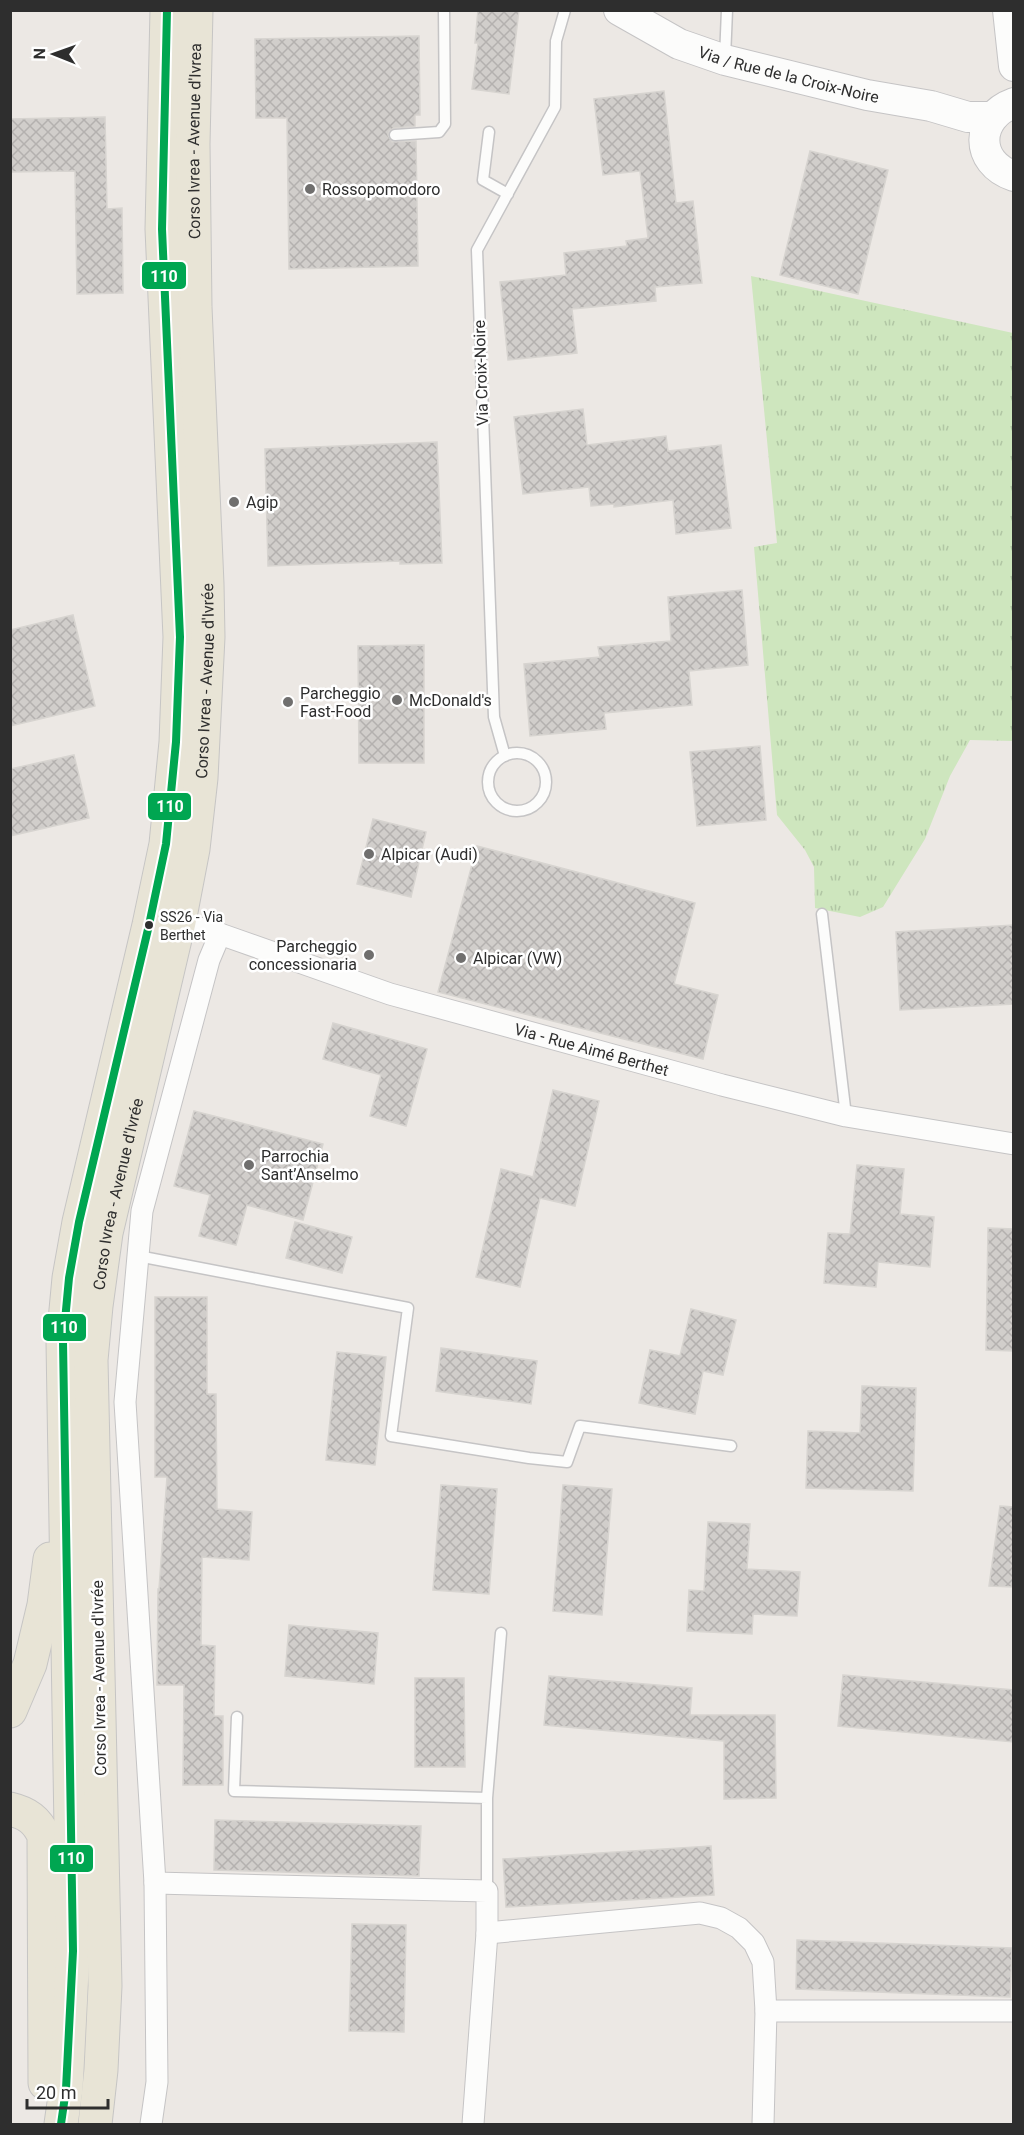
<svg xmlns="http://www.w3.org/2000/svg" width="1024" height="2135" viewBox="0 0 1024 2135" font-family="Roboto,sans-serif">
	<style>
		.grass { fill: url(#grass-tufts) }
		.building { fill: url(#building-cross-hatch); stroke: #d7d4d0; stroke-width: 1.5 }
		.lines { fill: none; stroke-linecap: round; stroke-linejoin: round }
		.lane-casing { stroke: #c5c4c5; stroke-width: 13 }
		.street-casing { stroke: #c5c4c5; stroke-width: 23 }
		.secondary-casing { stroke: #c5c4c5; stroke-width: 32 }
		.primary-casing { stroke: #c6c5c4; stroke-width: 35 }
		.lane { stroke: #fcfcfb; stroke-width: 10 }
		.street { stroke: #fcfcfb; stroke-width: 21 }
		.secondary { stroke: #fcfcfb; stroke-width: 30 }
		.primary { stroke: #e8e4d6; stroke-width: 33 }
		.bus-1-casing { stroke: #fff; stroke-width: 12 }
		.bus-1 { stroke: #00a651; stroke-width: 8 }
		.poi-dot { fill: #706f6e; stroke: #fff; stroke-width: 2 }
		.bus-dot { fill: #2e2e2e; stroke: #fff; stroke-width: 2 }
		.labels { text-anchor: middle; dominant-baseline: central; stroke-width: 5; stroke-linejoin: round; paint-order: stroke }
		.bus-label { font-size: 14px; fill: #2e2e2e; stroke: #fff; text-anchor: start }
		.street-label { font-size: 16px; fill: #2e2e2e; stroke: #fff }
		.poi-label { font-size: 16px; fill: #2e2e2e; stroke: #fff; text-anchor: start }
		.line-badge { stroke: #fff; stroke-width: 2 }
		.badge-label { font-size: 16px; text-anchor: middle; font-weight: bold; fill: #fff }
	</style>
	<defs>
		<pattern id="grass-tufts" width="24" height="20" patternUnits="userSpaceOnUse" patternTransform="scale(1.5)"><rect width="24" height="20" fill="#cee6be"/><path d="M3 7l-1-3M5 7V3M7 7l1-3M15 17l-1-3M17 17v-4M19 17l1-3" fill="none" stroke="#b1c6a4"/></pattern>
		<pattern id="building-cross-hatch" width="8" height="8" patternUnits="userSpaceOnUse" patternTransform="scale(1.5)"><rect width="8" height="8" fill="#d1cecb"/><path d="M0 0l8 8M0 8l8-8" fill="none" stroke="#b4b1af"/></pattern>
	</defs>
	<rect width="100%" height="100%" fill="#ece8e4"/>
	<path class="grass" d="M751 276 1013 333V741L970 740 950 776 925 839 883 907 860 917 815 908 814 867 805 850 777 815 754 547 777 543Z"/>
	<path class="building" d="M478 10H519L509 94 472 89 478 43H475Z
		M419 36 420 115H415V126L394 128 389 131 388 135 392 142 416 141 418 266 289 269 287 118H256L255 39Z
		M664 91 676 203 693 201 702 283 655 287 656 301 572 309 577 353 508 360 500 282 566 275 564 253 627 246 626 241 648 238 640 171 603 175 594 99Z
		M105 117 107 209 122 208 123 293 77 294 75 171 10 172V119Z
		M810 151 888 170 858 294 780 275Z
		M583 409 587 445 666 436 668 451 721 445 731 528 676 534 673 500 614 507V504L591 506 589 487 523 494 514 417Z
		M437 442 442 563 400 564V561L268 566 265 449Z
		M742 590 748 665 689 671 692 705 604 713 606 729 530 736 524 664 600 657 598 647 671 641 668 597Z
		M73 615 95 706 10 726V630Z
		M424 645V763H359L358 646Z
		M760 746 766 820 697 826 690 752Z
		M74 755 89 818 10 836V769Z
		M373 819 426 832 411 897 357 884Z
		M477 846 695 903 674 984 718 995 703 1059 438 992Z
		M1014 925V1004L900 1010 896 932Z
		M333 1023 427 1049 406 1126 370 1116 381 1075 323 1059Z
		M553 1090 599 1101 575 1206 540 1198 520 1287 476 1277 501 1169 533 1177Z
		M194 1111 323 1144 303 1220 247 1205 236 1245 199 1236 210 1195 174 1186Z
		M857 1165 904 1169 900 1214 934 1217 930 1267 878 1262 876 1287 824 1283 828 1233 850 1234Z
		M295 1222 352 1237 342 1273 286 1258Z
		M988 1228 1014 1229V1351L986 1350Z
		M155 1297H207V1394H216L217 1509 252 1512 249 1560 202 1557 201 1645 215 1646 214 1716H223V1785H183L184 1685H157L158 1589H159L167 1477H155Z
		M691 1309 736 1320 723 1375 703 1371 695 1414 639 1403 650 1350 680 1356Z
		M441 1348 537 1361 531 1404 436 1391Z
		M337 1352 386 1357 375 1465 326 1460Z
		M862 1386 916 1388 913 1491 806 1488 808 1431 860 1433Z
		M441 1485 497 1489 489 1594 433 1590Z
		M563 1485 612 1489 602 1615 553 1611Z
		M1000 1506 1014 1507V1587L989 1586Z
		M708 1522 750 1524 747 1569 800 1572 797 1616 753 1614 752 1634 687 1631 689 1590 704 1591Z
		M289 1625 378 1633 374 1684 285 1676Z
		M843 1675 1014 1690V1742L838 1726Z
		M549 1676 692 1688 690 1715H775L776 1798 724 1799V1741L544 1725Z
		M415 1678H464L465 1767H415Z
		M215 1820 421 1826 419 1876 214 1870Z
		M711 1846 714 1895 506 1907 503 1859Z
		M352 1924 406 1925 404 2032 349 2031Z
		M797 1940 1012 1948 1010 1997 796 1989Z"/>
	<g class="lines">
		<defs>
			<path id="lane" d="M725 58 727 10
				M489 132 483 180 508 194
				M395 135 439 132 445 124 444 10
				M488 782a29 29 0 1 1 58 0a29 29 0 1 1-58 0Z
				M505 756 494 717 477 250 555 107 556 41 565 10
				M822 914 846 1116
				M138 1256 408 1308 391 1436 529 1458 567 1462 580 1426 731 1446
				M237 1717 234 1791 487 1798 501 1633
				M487 1798V1891"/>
			<g id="street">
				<path id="s1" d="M179 922 220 934 390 994 722 1085 846 1116 1014 1144"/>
				<path d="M155 1883 487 1891V1933L473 2124"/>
				<path d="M487 1933 700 1913 721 1918 739 1928 754 1943 763 1962 766 2011 763 2124"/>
				<path d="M766 2011H1014"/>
				<path d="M151 2124 157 2082 155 1883 125 1402 142 1211 209 960 220 934"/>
			</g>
			<g id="secondary">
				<path id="s2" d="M619 10 679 44 725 60 867 95 931 106 968 117H992"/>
				<path d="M1008 10 1014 66"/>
				<path d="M1014 103C975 117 974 163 1014 176"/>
			</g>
			<g id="primary">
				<path d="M10 1711 30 1664 44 1605 50 1559"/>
				<path d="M10 1809C27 1813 37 1820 44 1836L45 2083"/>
				<path d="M61 2124 66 2089 73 1951 63 1342 69 1278 79 1222 149 925 166 844 176 742 180 637 162 229 167 10"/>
				<path id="s3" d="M95 2124 101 2070 105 1986 91 1360 96 1306 106 1233 179 922 193 849 201 778 208 637 207 584 195 307 193 144 196 10"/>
			</g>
		</defs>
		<use href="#lane" class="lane-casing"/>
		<use href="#street" class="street-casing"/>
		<use href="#secondary" class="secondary-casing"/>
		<use href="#primary" class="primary-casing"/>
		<use href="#lane" class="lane"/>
		<use href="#street" class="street"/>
		<use href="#secondary" class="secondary"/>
		<use href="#primary" class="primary"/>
		<defs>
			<path id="bus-1" d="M61 2124 66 2089 73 1951 63 1342 69 1278 79 1222 149 925 166 844 176 742 180 637 162 229 167 10"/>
		</defs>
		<use href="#bus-1" class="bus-1-casing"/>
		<use href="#bus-1" class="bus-1"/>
	</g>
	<g class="poi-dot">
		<circle cx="310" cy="189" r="6"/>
		<circle cx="234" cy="502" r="6"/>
		<circle cx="397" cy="700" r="6"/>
		<circle cx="288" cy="702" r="6"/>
		<circle cx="369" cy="854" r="6"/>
		<circle cx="369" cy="955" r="6"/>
		<circle cx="461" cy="958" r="6"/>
		<circle cx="249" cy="1165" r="6"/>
	</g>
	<circle class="bus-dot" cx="149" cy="925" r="5"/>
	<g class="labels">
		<g class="bus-label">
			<text x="160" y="917">SS26 - Via<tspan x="160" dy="18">Berthet</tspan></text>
		</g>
		<g class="street-label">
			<text stroke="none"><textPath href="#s2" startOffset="183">Via / Rue de la Croix-Noire</textPath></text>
			<text stroke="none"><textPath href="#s3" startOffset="1995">Corso Ivrea - Avenue d'Ivrea</textPath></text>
			<text transform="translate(481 373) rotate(-92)">Via Croix-Noire</text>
			<text stroke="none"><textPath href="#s3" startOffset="1455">Corso Ivrea - Avenue d'Ivrée</textPath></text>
			<text stroke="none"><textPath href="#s1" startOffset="432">Via - Rue Aimé Berthet</textPath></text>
			<text stroke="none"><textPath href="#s3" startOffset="933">Corso Ivrea - Avenue d'Ivrée</textPath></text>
			<text transform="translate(99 1678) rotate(-91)">Corso Ivrea - Avenue d'Ivrée</text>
		</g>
		<g class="poi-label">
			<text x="322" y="189">Rossopomodoro</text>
			<text x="246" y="502">Agip</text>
			<text x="300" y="693">Parcheggio<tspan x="300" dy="18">Fast-Food</tspan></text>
			<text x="409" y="700">McDonald's</text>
			<text x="381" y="854">Alpicar (Audi)</text>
			<text x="357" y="946" text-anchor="end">Parcheggio<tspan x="357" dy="18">concessionaria</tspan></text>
			<text x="473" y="958">Alpicar (VW)</text>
			<text x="261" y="1156">Parrochia<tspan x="261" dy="18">Sant’Anselmo</tspan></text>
		</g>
	</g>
	<g class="line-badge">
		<rect x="141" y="261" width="46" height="29" rx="6" fill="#00a651"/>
		<rect x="147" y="792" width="45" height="29" rx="6" fill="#00a651"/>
		<rect x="42" y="1313" width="45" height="29" rx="6" fill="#00a651"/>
		<rect x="49" y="1844" width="45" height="29" rx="6" fill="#00a651"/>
	</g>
	<g class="badge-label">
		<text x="164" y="282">110</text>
		<text x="170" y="812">110</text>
		<text x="64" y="1333">110</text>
		<text x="71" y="1864">110</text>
	</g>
	<rect width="1024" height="2135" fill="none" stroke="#2e2e2e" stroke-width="24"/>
	<g transform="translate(54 54) rotate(271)" stroke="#ffffff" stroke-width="4.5" paint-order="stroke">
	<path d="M0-4.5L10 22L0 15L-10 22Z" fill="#2e2e2e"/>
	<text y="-9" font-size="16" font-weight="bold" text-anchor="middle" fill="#2e2e2e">N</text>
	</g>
	<path d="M27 2099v9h81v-9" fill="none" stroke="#2e2e2e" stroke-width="3"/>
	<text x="36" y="2099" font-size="18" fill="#2e2e2e" stroke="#ffffff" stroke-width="4.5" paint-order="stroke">20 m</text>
</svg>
